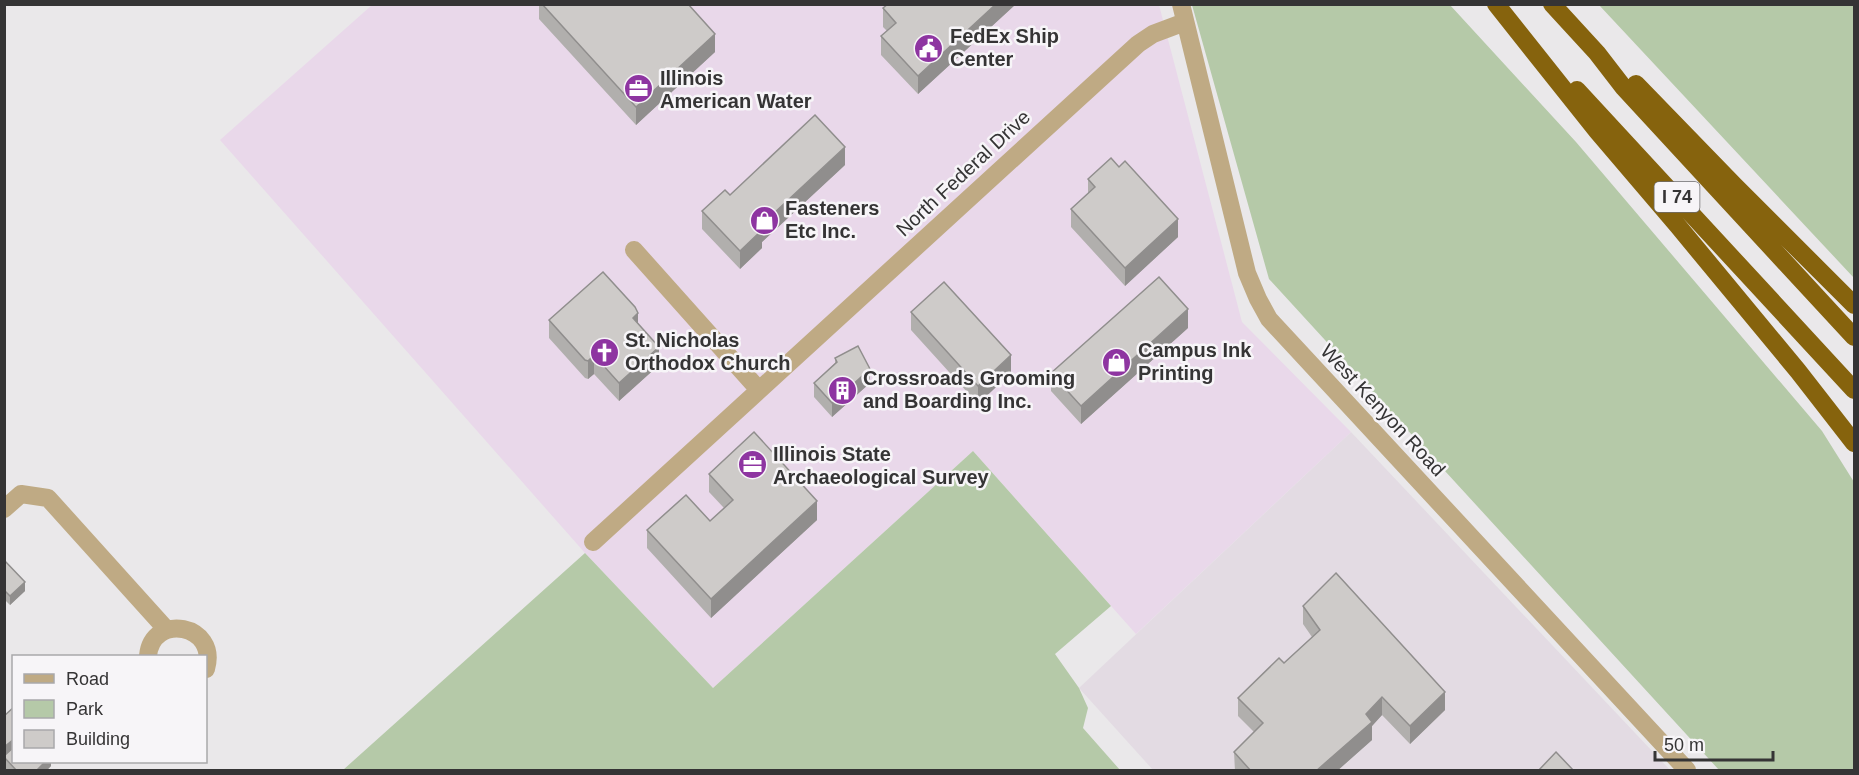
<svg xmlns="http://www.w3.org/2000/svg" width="1859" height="775" viewBox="0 0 1859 775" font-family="Arial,sans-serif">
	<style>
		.built { fill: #e3dbe3 }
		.industrial { fill: #e9d8ea }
		.green { fill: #b5c9a8 }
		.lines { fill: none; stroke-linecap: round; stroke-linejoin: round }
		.minor { stroke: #bfaa84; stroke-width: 18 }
		.highway { stroke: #86630d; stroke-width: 18 }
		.wall { fill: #b1afad }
		.shaded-wall { fill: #908e8d }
		.building { fill: #cecbc9; stroke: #908e8d; stroke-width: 1.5 }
		.labels { text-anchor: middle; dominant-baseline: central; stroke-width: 5; stroke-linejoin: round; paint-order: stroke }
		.shield { fill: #f7f5f8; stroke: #6f6e70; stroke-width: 1.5 }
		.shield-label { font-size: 18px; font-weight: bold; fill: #353435 }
		.poi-label { font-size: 20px; font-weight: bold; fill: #353435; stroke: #f7f5f8; text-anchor: start }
		.street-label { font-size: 20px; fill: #353435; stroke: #f7f5f8 }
	</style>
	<rect width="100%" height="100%" fill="#eae8ea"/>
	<path class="built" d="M1351 432 1670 770H1153L1079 688Z"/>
	<path class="industrial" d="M372 5H1159L1242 322 1351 432 1136 634 973 451 713 688 585 553 220 140Z"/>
	<path class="green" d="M1192 5H1450L1576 142 1822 431 1854 482V770H1719L1269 279Z
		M1599 5H1854V278Z
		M973 451 1111 606 1055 654 1079 688 1088 708 1083 728 1120 770H343L585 553 713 688Z"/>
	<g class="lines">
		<path class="minor" d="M1181 4 1247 273 1258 299 1269 319 1687 770
			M634 250 759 390
			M4 509 21 494 48 498 167 630
			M593 542 1138 44 1153 34 1185 22
			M148 656C152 612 219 624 206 669"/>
		<path class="highway" d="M1496 4 1597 131 1678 226 1798 371 1854 443
			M1552 4 1597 53 1624 88 1854 337
			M1636 84 1734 185 1854 305
			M1577 90 1854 390"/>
	</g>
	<path class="wall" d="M539 4H688L715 52 636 125 539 19Z
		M888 4H1016L918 94 881 55V36L887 31 883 27V8Z
		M845 165 762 242V248L740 269 702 229V211L730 195Z
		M1119 167 1178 237 1125 286 1071 227V209L1088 194V179Z
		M911 312 1011 373 978 404 911 330Z
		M549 320 638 323 659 365 619 401 594 374 588 379 585 378 549 338Z
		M1188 328 1081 424 1051 391V373Z
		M835 358 870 383 832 417 814 397V383L835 363Z
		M709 474 817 520 711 618 647 548V530L710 521 724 508 709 492Z
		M4 560 25 591 10 605 4 599Z
		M1303 606 1445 710 1410 744 1382 715 1372 726V740L1337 771H1235L1234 752 1254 732 1238 716V698L1284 663 1312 637 1303 624Z
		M4 716 14 762H51V766L46 771H8L4 767Z"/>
	<path class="shaded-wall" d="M996 4H1016L918 94V76Z
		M715 34V52L636 125V107Z
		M845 147V165L762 242V248L740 269V251L759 227Z
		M1178 219V237L1125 286V268Z
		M1188 309V328L1081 424V406Z
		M638 313V332L633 318Z
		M659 347V365L619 401V383Z
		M594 355V374L588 379V361Z
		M1011 355V373L978 404V386Z
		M870 369V383L832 417V403Z
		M817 501V520L711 618V599Z
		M25 582V591L10 605V596Z
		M1445 692V710L1410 744V726Z
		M1382 697V715L1372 726V740L1337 771H1316L1366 714Z
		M14 739V748L4 756V747Z
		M45 762H51V766L46 771H36Z"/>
	<path class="building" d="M542 4H688L715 34 636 107Z
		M888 4H996L918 76 881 36 896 23 883 8Z
		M815 115 845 147 759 227 762 230 740 251 702 211 725 190 730 195Z
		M1111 158 1119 167 1125 161 1178 219 1125 268 1071 209 1095 187 1088 179Z
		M603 272 635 307 638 313 633 318 659 347 619 383 594 355 588 361 585 360 549 320Z
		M1159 277 1188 309 1081 406 1051 373Z
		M944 282 1011 355 978 386 911 312Z
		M858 346 870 369 832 403 814 383 837 362 835 358Z
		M754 432 817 501 711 599 647 530 686 495 710 521 733 500 709 474Z
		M4 560 25 582 10 596 4 590Z
		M1336 573 1445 692 1410 726 1382 697 1366 714 1372 722 1316 771H1251L1234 752 1263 723 1238 698 1279 658 1284 663 1320 630 1303 606Z
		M14 707V739L4 747V716Z
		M14 747V762H45L36 771H17L4 757V756Z
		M1556 752 1574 771H1538Z"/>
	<defs>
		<symbol id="civic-disc" viewBox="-11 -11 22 22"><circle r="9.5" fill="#8e35a1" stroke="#f7f5f8"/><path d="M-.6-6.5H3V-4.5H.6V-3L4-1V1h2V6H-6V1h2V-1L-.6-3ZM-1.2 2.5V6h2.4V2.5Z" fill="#fff"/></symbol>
		<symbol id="office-disc" viewBox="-11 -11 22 22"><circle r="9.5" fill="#8e35a1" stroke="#f7f5f8"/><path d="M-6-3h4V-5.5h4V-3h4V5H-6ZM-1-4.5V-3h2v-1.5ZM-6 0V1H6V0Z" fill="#fff"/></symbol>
		<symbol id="shop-disc" viewBox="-11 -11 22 22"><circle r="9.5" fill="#8e35a1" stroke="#f7f5f8"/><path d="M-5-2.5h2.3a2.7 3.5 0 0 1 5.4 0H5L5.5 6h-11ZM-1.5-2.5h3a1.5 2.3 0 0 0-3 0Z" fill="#fff"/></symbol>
		<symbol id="church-disc" viewBox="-11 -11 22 22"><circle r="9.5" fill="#8e35a1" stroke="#f7f5f8"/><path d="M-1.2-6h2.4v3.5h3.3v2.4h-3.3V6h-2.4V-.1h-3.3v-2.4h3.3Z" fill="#fff"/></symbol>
		<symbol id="building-disc" viewBox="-11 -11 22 22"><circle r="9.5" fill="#8e35a1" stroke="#f7f5f8"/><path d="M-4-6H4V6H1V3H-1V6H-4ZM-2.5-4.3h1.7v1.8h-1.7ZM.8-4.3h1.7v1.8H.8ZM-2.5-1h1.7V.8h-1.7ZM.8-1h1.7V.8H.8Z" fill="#fff"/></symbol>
	</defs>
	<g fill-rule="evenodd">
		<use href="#civic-disc" x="912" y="32" width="33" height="33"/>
		<use href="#office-disc" x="622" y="72" width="33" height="33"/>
		<use href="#shop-disc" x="748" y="204" width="33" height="33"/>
		<use href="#church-disc" x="588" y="336" width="33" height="33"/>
		<use href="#shop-disc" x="1100" y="346" width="33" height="33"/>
		<use href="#building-disc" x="826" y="374" width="33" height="33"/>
		<use href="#office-disc" x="736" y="448" width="33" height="33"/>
	</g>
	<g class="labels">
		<rect class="shield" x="1654.5" y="182" width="45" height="30" rx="4.5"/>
		<g class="shield-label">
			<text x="1677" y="197">I 74</text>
		</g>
		<g class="poi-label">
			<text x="950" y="36">FedEx Ship<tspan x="950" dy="23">Center</tspan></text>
			<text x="660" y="78">Illinois<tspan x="660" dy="23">American Water</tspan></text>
			<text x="785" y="208">Fasteners<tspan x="785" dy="23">Etc Inc.</tspan></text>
			<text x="625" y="340">St. Nicholas<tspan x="625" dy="23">Orthodox Church</tspan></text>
			<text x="1138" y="350">Campus Ink<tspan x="1138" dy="23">Printing</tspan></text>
			<text x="863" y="378">Crossroads Grooming<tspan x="863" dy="23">and Boarding Inc.</tspan></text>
			<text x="773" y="454">Illinois State<tspan x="773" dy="23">Archaeological Survey</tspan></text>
		</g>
		<g class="street-label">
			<text transform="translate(963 173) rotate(-43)">North Federal Drive</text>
			<text transform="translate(1383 410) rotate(47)">West Kenyon Road</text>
		</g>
	</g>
	<rect width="1859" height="775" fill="none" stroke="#353435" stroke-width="12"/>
	<rect x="12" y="655" width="195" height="108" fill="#f7f5f8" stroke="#a9a8aa" stroke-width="1.5"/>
	<rect x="24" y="674" width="30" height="9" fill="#bfaa84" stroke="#a9a8aa" stroke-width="1.5"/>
	<text x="66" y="685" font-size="18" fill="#353435">Road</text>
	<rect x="24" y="700" width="30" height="18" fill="#b5c9a8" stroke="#a9a8aa" stroke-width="1.5"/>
	<text x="66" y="715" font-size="18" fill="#353435">Park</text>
	<rect x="24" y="730" width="30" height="18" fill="#cecbc9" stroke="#a9a8aa" stroke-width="1.5"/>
	<text x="66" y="745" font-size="18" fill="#353435">Building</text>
	<path d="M1655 751v9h118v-9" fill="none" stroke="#353435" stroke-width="3"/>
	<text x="1664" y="751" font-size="18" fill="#353435" stroke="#f7f5f8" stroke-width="4.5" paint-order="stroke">50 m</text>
</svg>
